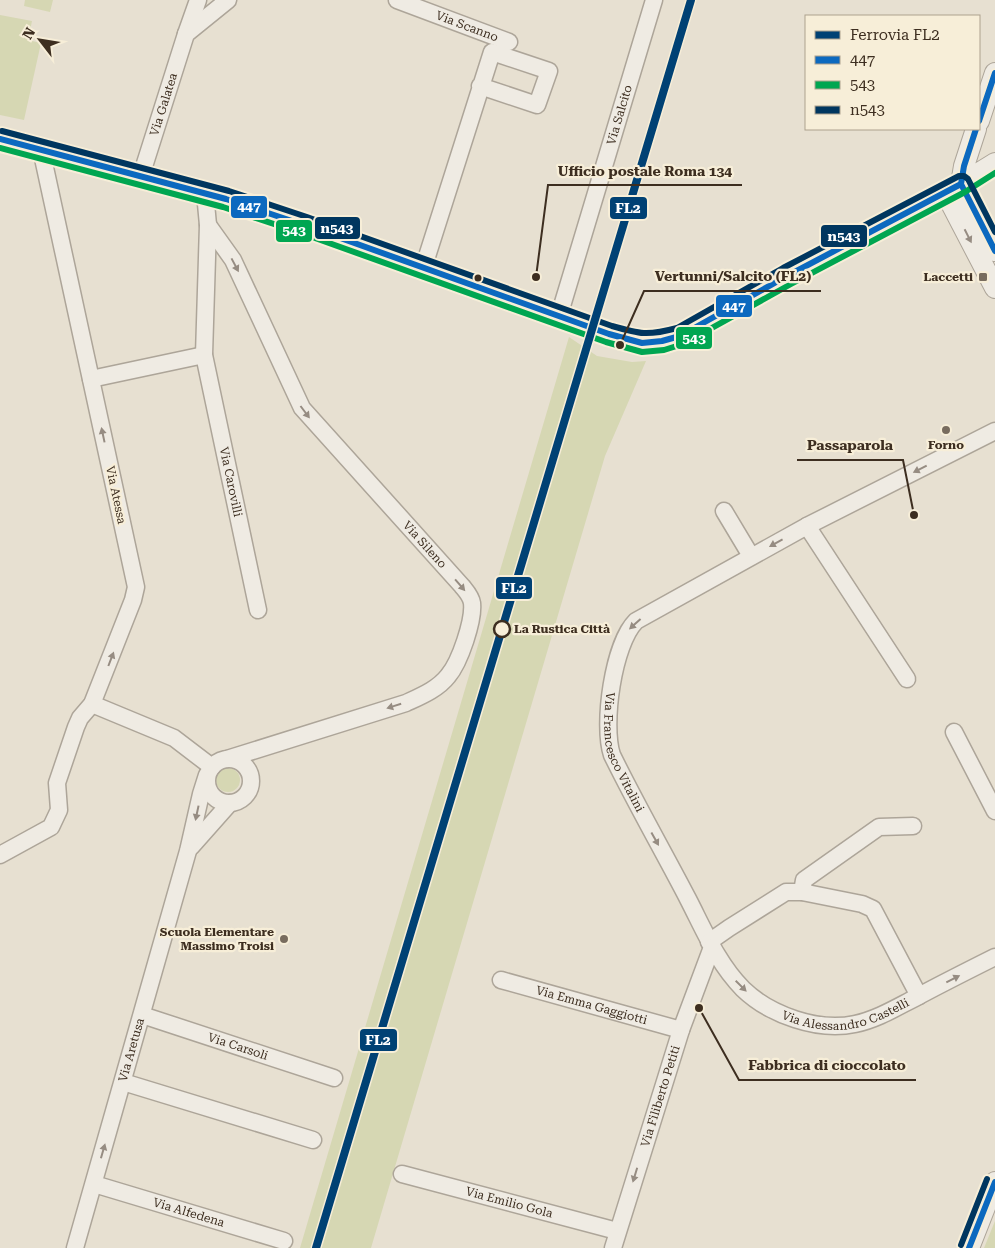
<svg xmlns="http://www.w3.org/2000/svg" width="995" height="1248" viewBox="0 0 995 1248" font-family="'Roboto Serif',serif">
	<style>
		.green { fill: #d6d7b3 }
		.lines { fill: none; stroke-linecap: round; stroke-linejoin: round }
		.minor-casing { stroke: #ada599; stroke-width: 19 }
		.tertiary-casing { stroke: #ada599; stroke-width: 22 }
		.minor { stroke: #efebe3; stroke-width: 16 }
		.tertiary { stroke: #efebe3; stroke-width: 20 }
		.bus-1-casing { stroke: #f7eed8; stroke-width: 10 }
		.bus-2-casing { stroke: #f7eed8; stroke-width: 10 }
		.bus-3-casing { stroke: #f7eed8; stroke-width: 10 }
		.bus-1 { stroke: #0c69bf; stroke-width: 6 }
		.bus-2 { stroke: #00a651; stroke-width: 6 }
		.bus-3 { stroke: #00365f; stroke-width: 6 }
		.rail-1-casing { stroke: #f7eed8; stroke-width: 11 }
		.rail-1 { stroke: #004174; stroke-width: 8 }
		.oneway { fill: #968c82 }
		.poi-dot { fill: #786c5e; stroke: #f7eed8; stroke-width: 2 }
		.bus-dot { fill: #3d2e20; stroke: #f7eed8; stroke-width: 2 }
		.stop-dot { fill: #f7eed8; stroke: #3d2e20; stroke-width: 2.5 }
		.labels { text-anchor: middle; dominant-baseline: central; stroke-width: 4.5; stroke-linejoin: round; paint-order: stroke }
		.street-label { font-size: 12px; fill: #3d2e20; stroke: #f7eed8 }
		.poi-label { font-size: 12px; font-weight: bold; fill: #3d2e20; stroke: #f7eed8; text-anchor: end }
		.stop-label { font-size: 12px; font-weight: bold; fill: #3d2e20; stroke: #f7eed8; text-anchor: start }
		.leader { fill: none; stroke: #3d2e20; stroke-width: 2 }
		.callout-dot { fill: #3d2e20; stroke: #f7eed8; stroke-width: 2 }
		.callout-label { font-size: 14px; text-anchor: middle; font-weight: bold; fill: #3d2e20; stroke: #f7eed8; stroke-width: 4.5; stroke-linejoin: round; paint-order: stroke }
		.line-badge { stroke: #f7eed8; stroke-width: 2 }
		.badge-label { font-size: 14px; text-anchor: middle; font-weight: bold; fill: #fff }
	</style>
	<rect width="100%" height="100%" fill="#e7e0d1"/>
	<path class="green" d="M25 0H53L50 12 24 6Z
		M0 15 32 21 28 40 41 43 24 120 0 115Z
		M569 337 597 356 632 362 646 361 605 456 371 1248H300Z
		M216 780a12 12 0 1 1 24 0a12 12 0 1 1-24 0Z
		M995 1221V1248H984Z"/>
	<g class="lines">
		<defs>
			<g id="minor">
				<path id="s1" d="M397 0 509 42"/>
				<path d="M186 34 198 0"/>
				<path id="s2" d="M141 176 186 34 228 0"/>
				<path id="s3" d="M205 193 208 225 204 355 258 610"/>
				<path id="s4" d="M208 225 233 260 302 408 462 586C466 591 471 596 472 603 474 620 460 662 448 676 438 689 421 696 406 703L227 759"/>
				<path d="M423 269 492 52 549 71 537 105 480 86"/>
				<path id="s5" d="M559 316 654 0"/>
				<path d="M91 379 204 355"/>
				<path id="s6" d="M995 431 807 526 636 621C613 644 602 725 612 755 636 804 663 851 688 899 704 930 718 964 743 989 770 1015 818 1032 855 1024 878 1019 897 1007 917 997 943 983 969 970 995 957"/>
				<path d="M724 511 751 556"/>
				<path d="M807 526 907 679"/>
				<path d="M92 704 174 738 212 767"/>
				<path d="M954 732 995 811"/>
				<circle cx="229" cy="781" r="22"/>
				<path d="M191 847 230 803"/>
				<path d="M0 855 51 827 59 810 57 783 76 727 80 718 92 704 133 600 136 587 41 149"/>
				<path d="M802 892 804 880 879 827 913 826"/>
				<path d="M709 942 729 928 786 892H802L862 904 873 909 919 996"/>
				<path id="s7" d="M501 980 681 1030"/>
				<path id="s8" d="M142 1015 334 1078"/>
				<path d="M123 1082 313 1140"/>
				<path id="s9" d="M402 1174 617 1231"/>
				<path id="s10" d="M94 1184 284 1241"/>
				<path id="s11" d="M75 1248 188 851 201 794 207 775"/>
				<path id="s12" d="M613 1248 681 1030 712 947"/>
			</g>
			<path id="tertiary" d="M979 121 995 73
				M976 129 964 166 961 184 995 251
				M0 139 226 199 304 225 609 334 642 343 662 341 680 336 787 276 961 184 995 163
				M945 192 995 288
				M969 1248 995 1182"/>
		</defs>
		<use href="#minor" class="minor-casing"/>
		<use href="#tertiary" class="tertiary-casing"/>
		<use href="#minor" class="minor"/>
		<use href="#tertiary" class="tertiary"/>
		<defs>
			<path id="bus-1" d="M979 121 995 73
				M976 129 964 166 961 184 995 251
				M0 139 226 199 304 225 609 334 642 343 662 341 680 336 787 276 961 184
				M969 1248 995 1182"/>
			<path id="bus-2" d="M0 148 223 207 301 233 606 342 642 352 664 350 683 344 791 284 965 192 995 173"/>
			<path id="bus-3" d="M2 131 229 191 307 217 612 326C640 334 647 336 677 328L783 268 959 176H964L968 179 995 232
				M961 1245 987 1179"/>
		</defs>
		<use href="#bus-1" class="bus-1-casing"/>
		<use href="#bus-2" class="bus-2-casing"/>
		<use href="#bus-3" class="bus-3-casing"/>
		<use href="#bus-1" class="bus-1"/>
		<use href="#bus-2" class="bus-2"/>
		<use href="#bus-3" class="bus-3"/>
		<defs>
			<path id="rail-1" d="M316 1248 691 0"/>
		</defs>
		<use href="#rail-1" class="rail-1-casing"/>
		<use href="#rail-1" class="rail-1"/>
	</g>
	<defs><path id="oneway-solid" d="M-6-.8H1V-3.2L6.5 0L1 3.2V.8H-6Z" transform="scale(1.25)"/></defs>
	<g class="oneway">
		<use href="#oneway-solid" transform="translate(968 236) rotate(63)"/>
		<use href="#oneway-solid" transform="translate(235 265) rotate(62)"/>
		<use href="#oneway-solid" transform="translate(305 412) rotate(53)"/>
		<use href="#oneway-solid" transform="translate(103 435) rotate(-102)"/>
		<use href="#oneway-solid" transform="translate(920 469) rotate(153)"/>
		<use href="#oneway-solid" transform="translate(776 543) rotate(151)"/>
		<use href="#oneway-solid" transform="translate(460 585) rotate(49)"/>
		<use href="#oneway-solid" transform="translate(635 624) rotate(138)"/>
		<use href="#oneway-solid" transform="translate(111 659) rotate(-69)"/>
		<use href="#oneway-solid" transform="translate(394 706) rotate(163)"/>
		<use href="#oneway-solid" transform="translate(197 813) rotate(102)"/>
		<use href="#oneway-solid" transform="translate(655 839) rotate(61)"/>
		<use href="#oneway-solid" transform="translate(953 979) rotate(-27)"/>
		<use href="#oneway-solid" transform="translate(741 986) rotate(45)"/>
		<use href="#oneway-solid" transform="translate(103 1151) rotate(-74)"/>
		<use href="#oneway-solid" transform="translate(635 1175) rotate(107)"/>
	</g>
	<g class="poi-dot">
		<rect x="978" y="272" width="10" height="10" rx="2.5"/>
		<circle cx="946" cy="430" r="5"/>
		<circle cx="284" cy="939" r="5"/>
	</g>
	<circle class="bus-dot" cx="478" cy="278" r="4.5"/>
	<circle class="stop-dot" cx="502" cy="629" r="8"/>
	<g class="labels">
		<g class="street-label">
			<text stroke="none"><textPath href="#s1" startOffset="75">Via Scanno</textPath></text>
			<text stroke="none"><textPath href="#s2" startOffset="75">Via Galatea</textPath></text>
			<text stroke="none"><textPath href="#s5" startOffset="210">Via Salcito</textPath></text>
			<text stroke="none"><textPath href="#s3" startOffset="292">Via Carovilli</textPath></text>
			<text transform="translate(116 495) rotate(78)">Via Atessa</text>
			<text stroke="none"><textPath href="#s4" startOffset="390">Via Sileno</textPath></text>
			<text stroke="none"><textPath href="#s6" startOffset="546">Via Francesco Vitalini</textPath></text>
			<text stroke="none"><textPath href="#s7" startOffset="94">Via Emma Gaggiotti</textPath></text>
			<text stroke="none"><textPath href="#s6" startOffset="928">Via Alessandro Castelli</textPath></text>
			<text stroke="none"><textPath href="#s8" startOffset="101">Via Carsoli</textPath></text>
			<text stroke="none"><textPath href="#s11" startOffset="206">Via Aretusa</textPath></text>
			<text stroke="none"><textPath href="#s12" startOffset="159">Via Filiberto Petiti</textPath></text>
			<text stroke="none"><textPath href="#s9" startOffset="111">Via Emilio Gola</textPath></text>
			<text stroke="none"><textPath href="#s10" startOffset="99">Via Alfedena</textPath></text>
		</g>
		<g class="poi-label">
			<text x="973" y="277">Laccetti</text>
			<text x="946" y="445" text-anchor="middle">Forno</text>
			<text x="274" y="932">Scuola Elementare<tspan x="274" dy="14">Massimo Troisi</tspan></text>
		</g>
		<g class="stop-label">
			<text x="514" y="629">La Rustica Città</text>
		</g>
	</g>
	<path class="leader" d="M536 277L548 185H742M620 345L644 291H821M914 515L903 460H797M699 1008L739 1080H916"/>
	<g class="callout-dot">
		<circle cx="536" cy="277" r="5"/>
		<circle cx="620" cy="345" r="5"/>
		<circle cx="914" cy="515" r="5"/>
		<circle cx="699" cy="1008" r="5"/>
	</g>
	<g class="callout-label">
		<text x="645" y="176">Ufficio postale Roma 134</text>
		<text x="733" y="281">Vertunni/Salcito (FL2)</text>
		<text x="850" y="450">Passaparola</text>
		<text x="827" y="1070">Fabbrica di cioccolato</text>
	</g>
	<g class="line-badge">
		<rect x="230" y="195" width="38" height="24" rx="5" fill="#0c69bf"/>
		<rect x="609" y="196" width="39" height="24" rx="5" fill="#004174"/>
		<rect x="314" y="216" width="47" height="24" rx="5" fill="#00365f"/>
		<rect x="275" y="219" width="38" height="24" rx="5" fill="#00a651"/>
		<rect x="820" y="224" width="48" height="24" rx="5" fill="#00365f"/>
		<rect x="715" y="294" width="38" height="24" rx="5" fill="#0c69bf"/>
		<rect x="675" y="326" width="38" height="24" rx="5" fill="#00a651"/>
		<rect x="495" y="576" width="38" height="24" rx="5" fill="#004174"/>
		<rect x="359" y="1028" width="39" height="24" rx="5" fill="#004174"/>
	</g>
	<g class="badge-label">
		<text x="249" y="211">447</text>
		<text x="628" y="213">FL2</text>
		<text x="337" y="233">n543</text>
		<text x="294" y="235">543</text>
		<text x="844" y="241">n543</text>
		<text x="734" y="311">447</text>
		<text x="694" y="343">543</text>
		<text x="514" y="593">FL2</text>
		<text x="378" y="1045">FL2</text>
	</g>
	<rect x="805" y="15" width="175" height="115" fill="#f7eed8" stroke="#ada18e"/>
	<rect x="815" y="31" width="25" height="8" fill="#004174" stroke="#ada18e"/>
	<text x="850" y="40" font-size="15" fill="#3d2e20">Ferrovia FL2</text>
	<rect x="815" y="56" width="25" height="8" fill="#0c69bf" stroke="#ada18e"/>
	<text x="850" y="65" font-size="15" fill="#3d2e20">447</text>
	<rect x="815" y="81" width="25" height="8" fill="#00a651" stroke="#ada18e"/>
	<text x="850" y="90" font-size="15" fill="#3d2e20">543</text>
	<rect x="815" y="106" width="25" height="8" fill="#00365f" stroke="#ada18e"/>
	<text x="850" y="115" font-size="15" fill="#3d2e20">n543</text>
	<g transform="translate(40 40) rotate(301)" stroke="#f7eed8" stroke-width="4" paint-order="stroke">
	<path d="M0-4L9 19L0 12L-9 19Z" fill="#3d2e20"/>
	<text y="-8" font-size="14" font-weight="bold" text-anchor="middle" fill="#3d2e20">N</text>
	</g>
</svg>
